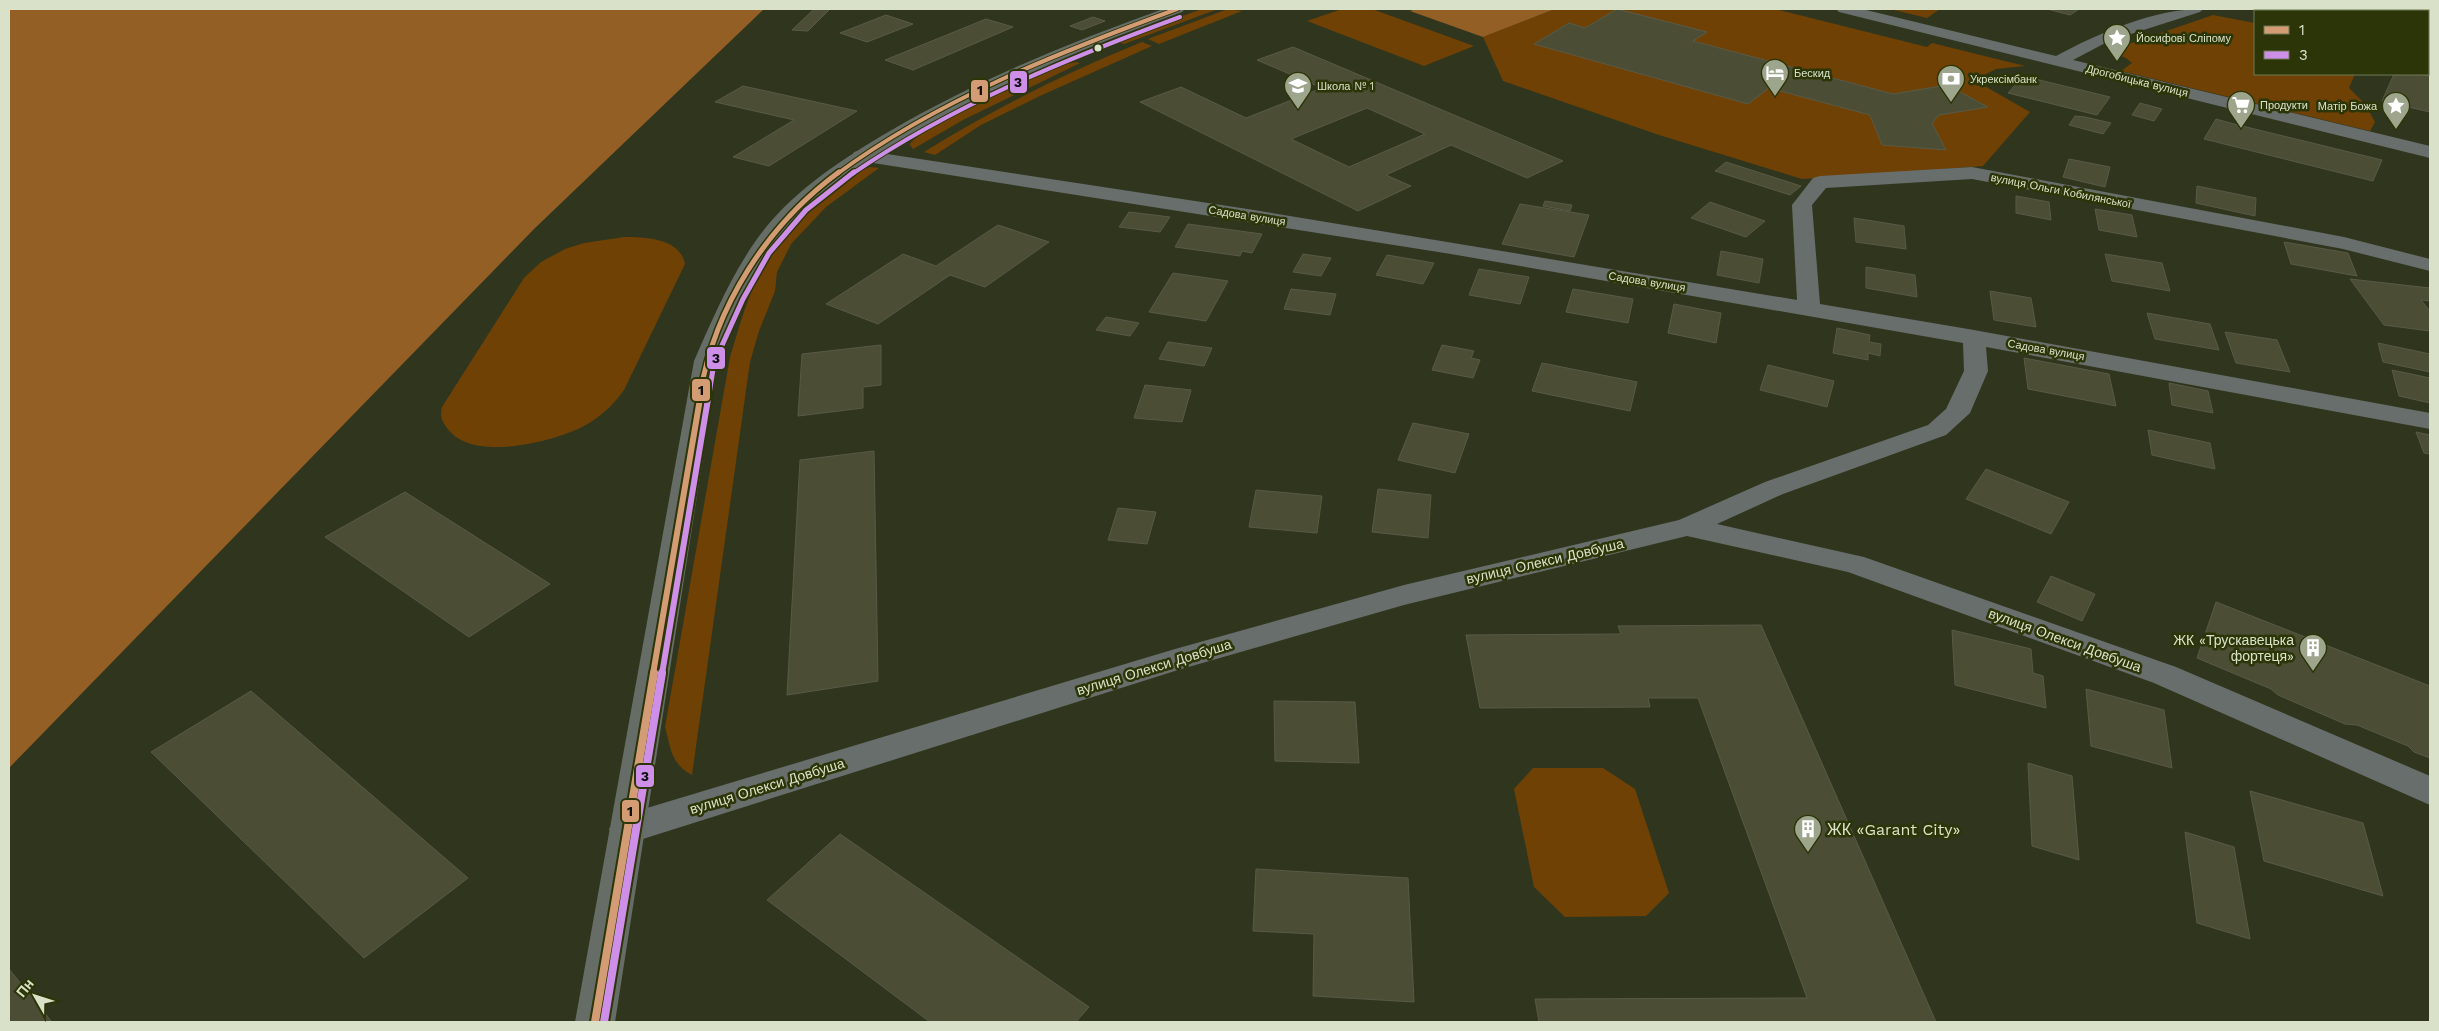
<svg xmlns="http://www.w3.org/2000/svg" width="2439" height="1031" viewBox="0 0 2439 1031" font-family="'Work Sans',sans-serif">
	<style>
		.green { fill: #6f4104 }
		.forest { fill: #945f25 }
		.building { fill: #4c4d35; stroke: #595a46; fill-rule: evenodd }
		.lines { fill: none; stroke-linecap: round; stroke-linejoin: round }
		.minor { fill: #686e6b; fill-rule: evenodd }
		.major { fill: #666d66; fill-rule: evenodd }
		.bus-1-far3-casing { stroke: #2b3507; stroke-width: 6 }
		.bus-1-far2-casing { stroke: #2b3507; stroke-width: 8 }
		.bus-1-far1-casing { stroke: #2b3507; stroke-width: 10 }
		.bus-1-casing { stroke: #2b3507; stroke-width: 12 }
		.bus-2-far3-casing { stroke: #2b3507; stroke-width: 6 }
		.bus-2-far2-casing { stroke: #2b3507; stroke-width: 8 }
		.bus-2-far1-casing { stroke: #2b3507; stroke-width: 10 }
		.bus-2-casing { stroke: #2b3507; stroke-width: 12 }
		.bus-1-far3 { stroke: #d39c74; stroke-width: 4 }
		.bus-1-far2 { stroke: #d39c74; stroke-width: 5 }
		.bus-1-far1 { stroke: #d39c74; stroke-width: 6 }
		.bus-1 { stroke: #d39c74; stroke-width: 8 }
		.bus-2-far3 { stroke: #ce8fe9; stroke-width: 4 }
		.bus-2-far2 { stroke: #ce8fe9; stroke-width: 5 }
		.bus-2-far1 { stroke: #ce8fe9; stroke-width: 6 }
		.bus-2 { stroke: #ce8fe9; stroke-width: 8 }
		.bus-dot { fill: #d9e1c9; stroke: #2b3507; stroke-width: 2 }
		.labels { text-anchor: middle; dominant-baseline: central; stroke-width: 5; stroke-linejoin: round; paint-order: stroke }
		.far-poi-label { font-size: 11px; fill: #d9e1c9; stroke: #2b3507; text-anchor: start }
		.far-street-label { font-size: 11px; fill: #d9e1c9; stroke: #2b3507 }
		.street-label { font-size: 14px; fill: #d9e1c9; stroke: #2b3507 }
		.poi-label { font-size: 14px; fill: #d9e1c9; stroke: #2b3507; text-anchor: end }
		.near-poi-label { font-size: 16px; fill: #d9e1c9; stroke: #2b3507; text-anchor: start }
		.line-badge { stroke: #2b3507; stroke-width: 2 }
		.pale-badge-label { font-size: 14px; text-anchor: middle; font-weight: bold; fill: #111 }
	</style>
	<rect width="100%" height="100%" fill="#30361e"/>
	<path class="green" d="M1202 9H1218L1124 44 1120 43 1136 33Z
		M1228 9 1242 11 1159 44 1148 39Z
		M1342 9H1372L1474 46 1424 66 1307 21Z
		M1555 9H1775L1927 47 1932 43 2025 66 1996 69 1974 80 2030 112 1983 166 1802 179 1659 135 1503 81 1483 37Z
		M1890 9H1940L1927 18Z
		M2213 15 2255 23V74H2355L2349 88 2365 104 2375 122 2370 131 2121 71 2132 63 2126 58 2108 51Z
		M1142 42 1152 46 1042 95 981 125 935 155 924 152C993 109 1067 72 1142 42Z
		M1076 62 1080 63 963 120 913 149 910 145C912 133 1028 76 1046 69 1056 66 1066 64 1076 62Z
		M870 167 879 168 826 207 791 244 777 272 775 291 759 331 750 362 692 775C671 764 671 749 665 727L730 357C739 328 747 296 762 270 785 227 824 197 863 170Z
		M624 237C645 237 680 238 685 264L624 390C612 407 597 420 578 429 546 443 471 462 447 428 441 420 440 416 442 407L524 278 541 262 565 249 584 243Z
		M1533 768H1603L1635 789 1669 893 1646 916 1565 917 1534 887 1514 789Z"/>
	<path class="forest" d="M9 9H764L534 229 9 768Z
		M1416 9H1555L1483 37 1410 11Z"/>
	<path class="building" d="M814 9H830L808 31 792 30Z
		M1617 9 1707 32 1693 41 1893 94 1947 85 1988 107 1939 115 1932 123 1946 150 1882 145 1870 115 1769 88 1748 104 1534 44 1569 23 1585 28Z
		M2047 9H2079L2070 15Z
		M2371 9H2405L2417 11H2370Z
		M886 15 913 24 867 42 840 33Z
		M1093 17 1105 21 1082 30 1070 26Z
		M986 19 1013 27 913 70 885 60Z
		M1293 47 1563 161 1527 178 1451 145 1386 175 1411 186 1358 211 1140 102 1181 87 1246 118 1322 88 1257 60ZM1367 108 1425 134 1349 167 1291 139Z
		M2394 74H2418L2430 76V112L2382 101Z
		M2023 76 2110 97 2097 115 2008 93Z
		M743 86 857 111 769 166 733 157 794 120 715 102Z
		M2140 103 2162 109 2154 121 2132 115Z
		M2075 116 2085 117 2111 123 2103 134 2069 125Z
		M2216 119 2234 124 2382 160 2373 181 2204 139Z
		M2069 159 2110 167 2105 187 2063 177Z
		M1726 162 1801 186 1790 195 1715 171Z
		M2197 186 2256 198 2255 216 2196 203Z
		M2016 196 2049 202 2051 220 2016 213Z
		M1545 201 1572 205 1570 211 1543 206Z
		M1710 202 1765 221 1746 237 1691 218Z
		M1520 204 1589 215 1574 257 1502 244Z
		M2095 209 2132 215 2137 237 2099 230Z
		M1129 212 1170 217 1160 232 1119 227Z
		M1854 218 1904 226 1906 249 1856 242Z
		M1188 224 1262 234 1252 253 1242 251 1240 256 1175 247Z
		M998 225 1049 242 985 287 950 275 878 324 826 304 903 254 936 266Z
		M2284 242 2348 253 2357 276 2291 264Z
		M1721 251 1763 259 1759 283 1717 275Z
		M1303 254 1331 258 1321 276 1293 272Z
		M2105 254 2162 263 2170 291 2112 281Z
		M1387 255 1434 263 1423 284 1376 275Z
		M1866 267 1915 275 1917 297 1866 288Z
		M1479 269 1529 277 1520 304 1469 295Z
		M1173 273 1228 281 1206 321 1149 312Z
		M2350 279 2430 288V301L2421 300 2430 311V331L2384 325Z
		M1291 289 1336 294 1330 315 1284 309Z
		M1573 289 1633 299 1628 323 1566 312Z
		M1990 291 2031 298 2036 327 1994 320Z
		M1674 304 1721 313 1716 343 1668 333Z
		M2147 313 2210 324 2219 350 2155 339Z
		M1106 317 1139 323 1130 336 1096 330Z
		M1837 328 1870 335 1869 342 1881 344 1880 356 1868 353V360L1833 353Z
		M2225 332 2277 340 2290 372 2236 363Z
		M1168 342 1212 348 1204 366 1159 359Z
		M2378 343 2430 354V372L2383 362Z
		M881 345V385L863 387V408L798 416 802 354Z
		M1442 345 1474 351 1471 358 1480 360 1473 378 1432 370Z
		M2024 358 2109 374 2116 406 2028 389Z
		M1542 363 1637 382 1630 411 1532 391Z
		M1768 365 1834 381 1827 407 1760 390Z
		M2392 370 2430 378V403L2399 396Z
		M2169 383 2208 391 2213 413 2172 405Z
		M1145 385 1191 390 1182 422 1134 418Z
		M1413 423 1469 434 1455 473 1398 460Z
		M2148 430 2210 443 2215 469 2152 455Z
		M2416 432 2430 435V454L2424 453Z
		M874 451 878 681 787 695 800 460Z
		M1986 469 2069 502 2051 534 1966 499Z
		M1378 489 1431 495 1428 538 1372 532Z
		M1256 490 1322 496 1317 533 1249 527Z
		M405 492 550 584 469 637 325 537Z
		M1118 508 1156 512 1147 544 1108 540Z
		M2051 576 2095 594 2082 621 2037 602Z
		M2216 602 2430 686V758L2414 752 2408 746 2357 725 2345 724 2278 695 2271 689 2197 658Z
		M1761 625 1936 1022H1539L1535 999 1807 998 1698 698H1648L1650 707 1480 708 1466 635 1621 634 1618 626Z
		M1952 630 2031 649 2033 673 2043 676 2046 708 1955 685Z
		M2086 689 2164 710 2172 768 2091 746Z
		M251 691 468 878 364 958 151 752Z
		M1274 701 1355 702 1359 763 1275 761Z
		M2028 763 2072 776 2079 860 2032 846Z
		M2250 791 2363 823 2383 896 2264 861Z
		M2185 832 2234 847 2250 939 2197 923Z
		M840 834 1089 1007 1076 1022H930L767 900Z
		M1256 869 1408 878 1414 1002 1313 996 1314 934 1253 931Z
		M9 969 52 1022H9Z"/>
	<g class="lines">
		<path class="minor" d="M1836 9H1862L2056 56C2099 33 2153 9 2203 9L2200 12 2109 41 2073 60 2430 146V158L1839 12Z
			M861 150 1254 210 1797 300 1792 205 1813 178 1820 176 1972 167 2344 237 2430 259V271L2343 249 1972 179 1826 188 1812 205 1820 304 1974 330 2430 413V429L1986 347 1988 371 1970 413 1946 435 1783 494 1717 524 1864 557 2176 667 2430 776V805L2154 683 1848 572 1687 536 1404 605 1178 670 627 844 615 839 609 829 615 819 627 814 1175 649 1404 585 1679 520 1765 482 1928 425 1946 409 1964 371 1963 343 1451 254 854 160 852 156 854 152Z"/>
		<path class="major" d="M1163 9H1185L1182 12C1086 47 992 86 904 138 858 165 811 196 778 240 751 275 735 320 718 361L615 1022H575L694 361C714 316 733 270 763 231 797 188 844 158 890 131 977 80 1069 43 1163 9Z"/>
		<defs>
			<path id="bus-1-far3" d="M837 174C939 99 1060 52 1177 9"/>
			<path id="bus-1-far2" d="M700 394C715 306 767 225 839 172"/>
			<path id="bus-1-far1" d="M653 674 701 393"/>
			<path id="bus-1" d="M595 1022 654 673"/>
			<path id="bus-2-far3" d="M852 174C953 105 1066 59 1180 17"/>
			<path id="bus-2-far2" d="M709 394 714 363 743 299 769 253 806 210 854 172"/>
			<path id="bus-2-far1" d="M662 674 709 393"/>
			<path id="bus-2" d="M604 1022 662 673"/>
		</defs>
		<use href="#bus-1-far3" class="bus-1-far3-casing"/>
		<use href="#bus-1-far2" class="bus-1-far2-casing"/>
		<use href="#bus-1-far1" class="bus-1-far1-casing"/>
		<use href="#bus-1" class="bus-1-casing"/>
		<use href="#bus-2-far3" class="bus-2-far3-casing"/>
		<use href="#bus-2-far2" class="bus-2-far2-casing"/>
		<use href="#bus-2-far1" class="bus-2-far1-casing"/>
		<use href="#bus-2" class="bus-2-casing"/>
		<use href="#bus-1-far3" class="bus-1-far3"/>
		<use href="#bus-1-far2" class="bus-1-far2"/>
		<use href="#bus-1-far1" class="bus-1-far1"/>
		<use href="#bus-1" class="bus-1"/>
		<use href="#bus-2-far3" class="bus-2-far3"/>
		<use href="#bus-2-far2" class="bus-2-far2"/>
		<use href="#bus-2-far1" class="bus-2-far1"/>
		<use href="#bus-2" class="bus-2"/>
	</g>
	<defs>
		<symbol id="sight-pin" viewBox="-11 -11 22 30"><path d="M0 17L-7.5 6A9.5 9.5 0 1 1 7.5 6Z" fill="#9ea58d" stroke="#2b3507"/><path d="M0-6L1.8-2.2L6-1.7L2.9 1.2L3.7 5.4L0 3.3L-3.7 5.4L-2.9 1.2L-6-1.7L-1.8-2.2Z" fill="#fff"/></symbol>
		<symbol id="hotel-pin" viewBox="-11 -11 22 30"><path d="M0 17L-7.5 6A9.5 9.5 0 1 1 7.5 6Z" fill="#9ea58d" stroke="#2b3507"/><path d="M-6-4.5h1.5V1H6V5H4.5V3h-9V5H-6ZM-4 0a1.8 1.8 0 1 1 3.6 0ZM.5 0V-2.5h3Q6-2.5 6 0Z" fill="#fff"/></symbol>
		<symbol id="bank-pin" viewBox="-11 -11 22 30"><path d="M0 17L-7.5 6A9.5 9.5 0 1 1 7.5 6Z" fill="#9ea58d" stroke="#2b3507"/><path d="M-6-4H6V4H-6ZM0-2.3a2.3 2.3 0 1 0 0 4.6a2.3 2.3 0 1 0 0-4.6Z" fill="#fff"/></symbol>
		<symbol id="school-pin" viewBox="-11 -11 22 30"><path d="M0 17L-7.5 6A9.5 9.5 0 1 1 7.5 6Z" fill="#9ea58d" stroke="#2b3507"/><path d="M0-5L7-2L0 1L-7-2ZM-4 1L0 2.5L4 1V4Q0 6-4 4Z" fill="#fff"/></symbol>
		<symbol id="supermarket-pin" viewBox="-11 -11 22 30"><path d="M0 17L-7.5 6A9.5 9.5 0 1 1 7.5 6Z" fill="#9ea58d" stroke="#2b3507"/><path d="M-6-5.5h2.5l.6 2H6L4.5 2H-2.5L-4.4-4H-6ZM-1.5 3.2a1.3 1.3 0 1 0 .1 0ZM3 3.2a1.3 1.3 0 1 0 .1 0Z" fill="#fff"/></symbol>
		<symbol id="building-pin" viewBox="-11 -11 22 30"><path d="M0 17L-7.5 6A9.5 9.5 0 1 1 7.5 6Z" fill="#9ea58d" stroke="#2b3507"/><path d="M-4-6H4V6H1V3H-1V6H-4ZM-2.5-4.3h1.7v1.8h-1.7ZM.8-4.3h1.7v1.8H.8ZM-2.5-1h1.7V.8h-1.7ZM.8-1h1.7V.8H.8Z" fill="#fff"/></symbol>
	</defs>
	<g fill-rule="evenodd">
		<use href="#sight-pin" x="2101" y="22" width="32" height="43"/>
		<use href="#hotel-pin" x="1759" y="57" width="32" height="43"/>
		<use href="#bank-pin" x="1935" y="63" width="32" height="43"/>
		<use href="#school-pin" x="1282" y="70" width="32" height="43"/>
		<use href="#supermarket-pin" x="2225" y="89" width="32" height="43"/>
		<use href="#sight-pin" x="2380" y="90" width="32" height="43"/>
		<use href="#building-pin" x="2297" y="632" width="32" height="43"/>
		<use href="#building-pin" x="1792" y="813" width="32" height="43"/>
	</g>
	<circle class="bus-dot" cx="1098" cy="48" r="4.5"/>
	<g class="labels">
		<g class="far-poi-label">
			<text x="2136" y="38">Йосифові Сліпому</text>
			<text x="1794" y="73">Бескид</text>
			<text x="1970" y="79">Укрексімбанк</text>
			<text x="1317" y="86">Школа № 1</text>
			<text x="2260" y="105">Продукти</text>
			<text x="2377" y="106" text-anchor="end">Матір Божа</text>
		</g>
		<g class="far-street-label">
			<text transform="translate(2137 81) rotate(14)">Дрогобицька вулиця</text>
			<text transform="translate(2061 191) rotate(11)">вулиця Ольги Кобилянської</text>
			<text transform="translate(1247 216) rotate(9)">Садова вулиця</text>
			<text transform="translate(1647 282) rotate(9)">Садова вулиця</text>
			<text transform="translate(2046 350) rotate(10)">Садова вулиця</text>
		</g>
		<g class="street-label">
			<text transform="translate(1545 561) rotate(-13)">вулиця Олекси Довбуша</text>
			<text transform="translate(2065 640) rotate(20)">вулиця Олекси Довбуша</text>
			<text transform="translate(1154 667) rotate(-17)">вулиця Олекси Довбуша</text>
			<text transform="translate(767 786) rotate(-17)">вулиця Олекси Довбуша</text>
		</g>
		<g class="poi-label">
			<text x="2294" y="640">ЖК «Трускавецька<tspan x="2294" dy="16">фортеця»</tspan></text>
		</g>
		<g class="near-poi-label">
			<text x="1827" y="829">ЖК «Garant City»</text>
		</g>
	</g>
	<g class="line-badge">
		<rect x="1009" y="70" width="19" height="24" rx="5" fill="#ce8fe9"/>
		<rect x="970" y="79" width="19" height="24" rx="5" fill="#d39c74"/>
		<rect x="706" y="346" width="20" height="24" rx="5" fill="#ce8fe9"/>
		<rect x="691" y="378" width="20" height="24" rx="5" fill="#d39c74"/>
		<rect x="635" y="764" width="20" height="24" rx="5" fill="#ce8fe9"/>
		<rect x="621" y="799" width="19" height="24" rx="5" fill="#d39c74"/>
	</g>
	<g class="pale-badge-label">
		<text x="1018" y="87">3</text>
		<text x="980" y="95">1</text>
		<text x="716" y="363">3</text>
		<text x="701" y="395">1</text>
		<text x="645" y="781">3</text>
		<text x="630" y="816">1</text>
	</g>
	<rect width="2439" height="1031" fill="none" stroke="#d9e1c9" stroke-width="20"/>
	<rect x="2254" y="10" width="175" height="65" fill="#2b3507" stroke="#717a55"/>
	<rect x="2264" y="26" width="25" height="8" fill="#d39c74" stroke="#717a55"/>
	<text x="2299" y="35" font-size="15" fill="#d9e1c9">1</text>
	<rect x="2264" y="51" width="25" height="8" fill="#ce8fe9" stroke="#717a55"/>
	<text x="2299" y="60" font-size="15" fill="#d9e1c9">3</text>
	<g transform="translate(35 996) rotate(309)" stroke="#2b3507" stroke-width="4" paint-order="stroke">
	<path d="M0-4L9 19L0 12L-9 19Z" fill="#d9e1c9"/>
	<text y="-8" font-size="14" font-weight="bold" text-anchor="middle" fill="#d9e1c9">Пн</text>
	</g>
</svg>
